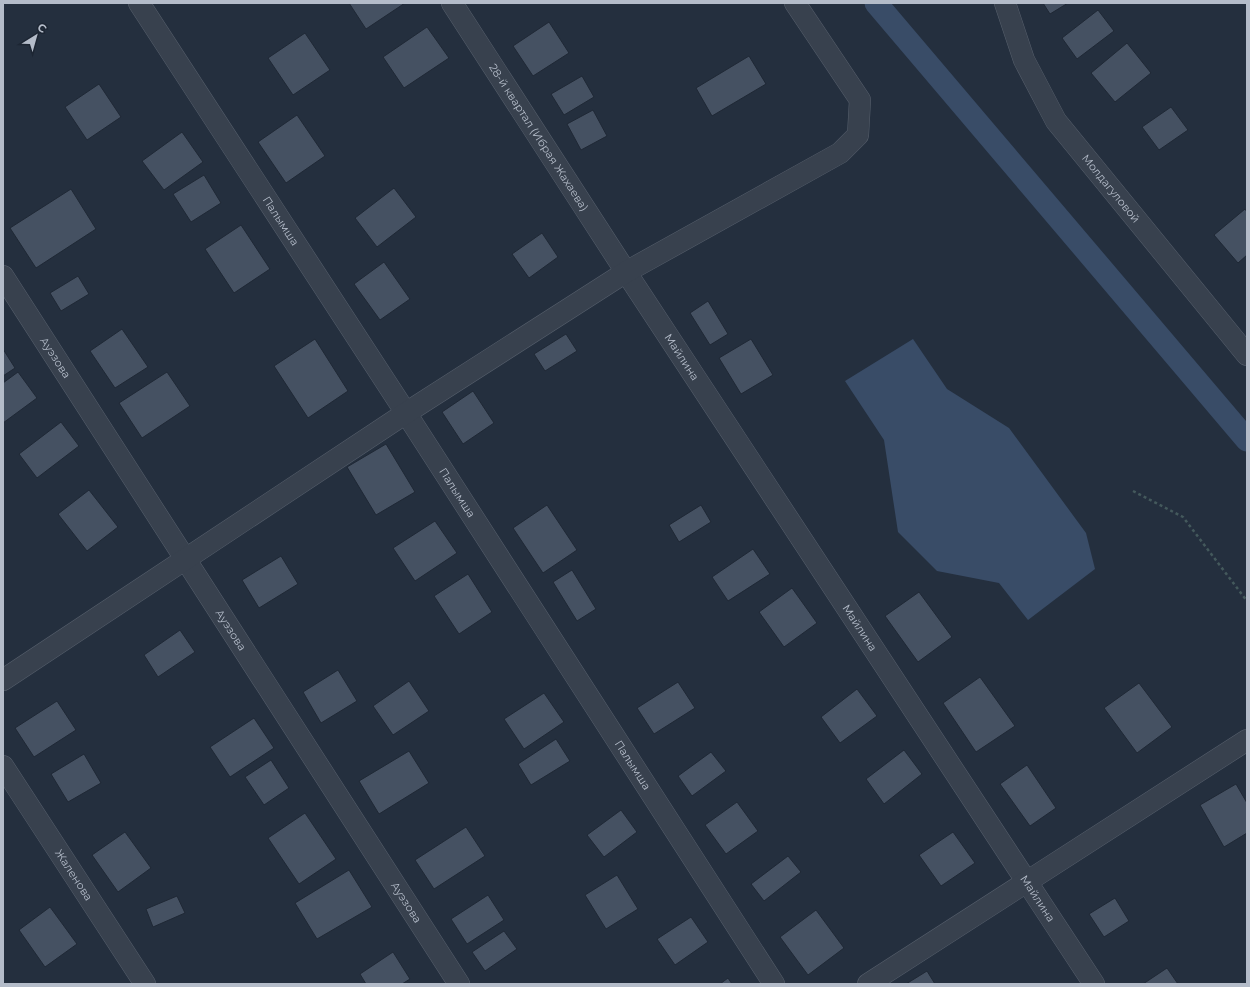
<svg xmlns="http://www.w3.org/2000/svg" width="1250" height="987" viewBox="0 0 1250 987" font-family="Montserrat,sans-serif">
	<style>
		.water { fill: #394c67 }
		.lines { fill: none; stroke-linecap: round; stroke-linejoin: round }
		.canal { stroke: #394c67; stroke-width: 23 }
		.building { fill: #455162; stroke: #1f2835 }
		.minor-casing { stroke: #565f6c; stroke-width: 22 }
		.path { stroke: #44595c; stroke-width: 2.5; stroke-dasharray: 3 3; stroke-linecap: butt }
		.minor { stroke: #38414e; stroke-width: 21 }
		.labels { text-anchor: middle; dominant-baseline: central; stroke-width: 4; stroke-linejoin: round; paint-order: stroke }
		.street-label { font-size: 11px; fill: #b4bcc9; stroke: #1d2633 }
	</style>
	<rect width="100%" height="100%" fill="#242f3e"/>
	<path class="water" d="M913 339 947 389 1009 428 1086 533 1095 569 1028 620 999 583 937 571 898 532 884 440 845 381Z"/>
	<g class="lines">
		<path class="canal" d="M876 3 1247 440"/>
	</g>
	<path class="building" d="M349 3H405L366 29Z
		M1043 3H1068L1050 14Z
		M1098 10 1114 31 1077 59 1062 38Z
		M549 22 569 53 533 76 513 46Z
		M427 27 449 58 404 88 383 57Z
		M305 33 330 70 293 95 268 58Z
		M1127 43 1151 73 1115 102 1091 73Z
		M749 56 766 84 712 116 696 88Z
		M582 76 594 97 564 115 551 94Z
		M99 84 121 117 87 140 65 107Z
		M1171 107 1188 130 1159 150 1142 127Z
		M593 110 607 136 581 150 567 124Z
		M297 115 325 156 286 183 258 142Z
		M182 132 203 162 164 190 142 161Z
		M204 175 221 203 191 222 173 194Z
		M394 188 416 217 377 247 355 218Z
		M71 189 96 229 36 268 10 228Z
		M1245 209 1247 212V255L1238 263 1214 235Z
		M241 225 270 269 234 293 205 249Z
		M542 233 558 257 529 278 512 254Z
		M384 262 410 299 380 320 354 284Z
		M78 276 89 294 61 311 50 293Z
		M708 301 728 334 710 345 690 313Z
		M122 329 148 367 115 388 90 351Z
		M566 334 577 351 545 371 534 354Z
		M315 339 348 391 308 418 274 366Z
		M751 339 773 375 741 394 719 358Z
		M3 349 15 368 3 376Z
		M18 372 37 398 3 423V383Z
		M167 372 190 406 142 438 119 403Z
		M473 391 494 423 463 444 442 412Z
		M61 422 79 446 37 478 19 454Z
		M386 444 415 492 376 515 347 467Z
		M89 490 118 527 87 551 58 514Z
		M547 505 577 550 543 573 513 528Z
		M701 505 711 522 679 542 669 525Z
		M435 521 457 553 415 581 393 548Z
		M753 549 770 574 728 601 712 577Z
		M281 556 298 584 259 608 242 580Z
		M572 570 596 609 577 621 553 582Z
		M468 574 492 612 459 634 434 596Z
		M792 588 817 623 784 647 759 612Z
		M919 592 952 637 918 662 885 616Z
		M180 630 195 652 158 677 144 655Z
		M338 670 357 701 321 723 303 692Z
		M980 677 1015 726 976 752 943 703Z
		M409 681 429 711 393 735 373 706Z
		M678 682 695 708 654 734 637 708Z
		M1139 683 1172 727 1137 753 1104 708Z
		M857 689 877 716 840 743 821 717Z
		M544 693 564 722 524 749 504 719Z
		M57 701 76 730 34 757 15 728Z
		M254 718 274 748 230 777 210 747Z
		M556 739 570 761 531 785 518 764Z
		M904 750 922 774 884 804 866 779Z
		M409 751 429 783 379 814 359 781Z
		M711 752 726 771 692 796 678 776Z
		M84 754 101 783 68 802 51 774Z
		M271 760 289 788 264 805 245 777Z
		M1027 765 1056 808 1030 826 1000 784Z
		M1236 784 1247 803V833L1224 847 1200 805Z
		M737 802 758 831 726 854 705 825Z
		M621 810 637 832 604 857 587 835Z
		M305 813 336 859 299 884 268 838Z
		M466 827 485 856 434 889 415 860Z
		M125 832 151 868 118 892 92 855Z
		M953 832 975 863 941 886 919 855Z
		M788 856 801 872 764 901 751 884Z
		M349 870 372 907 317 939 295 903Z
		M617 875 638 909 606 929 585 895Z
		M488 895 504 920 467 944 451 919Z
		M177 896 185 913 153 927 146 909Z
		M1115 898 1129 921 1104 937 1089 914Z
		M50 907 77 944 45 967 19 930Z
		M816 910 844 948 808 975 780 937Z
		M691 917 708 942 675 965 657 939Z
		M504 931 517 949 485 971 472 952Z
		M393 952 410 979 402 984H366L360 974Z
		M1167 968 1178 984H1143Z
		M927 971 935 984H906Z
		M728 978 732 984H720Z"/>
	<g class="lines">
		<defs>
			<g id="minor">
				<path id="s1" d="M139 3 406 413 774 984"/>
				<path id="s2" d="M452 3 626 272 1094 984"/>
				<path id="s3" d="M1005 3 1024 60 1056 121 1247 355"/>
				<path id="s4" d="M3 276 459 984"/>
				<path d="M3 680 406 413 626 272 840 153 858 135 860 100 795 3"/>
				<path id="s5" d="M3 766 145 984"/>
				<path d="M868 984 1247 740"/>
			</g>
		</defs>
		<use href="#minor" class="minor-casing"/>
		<path class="path" d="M1133 491 1183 517 1247 601"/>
		<use href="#minor" class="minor"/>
	</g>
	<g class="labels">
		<g class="street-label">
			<text stroke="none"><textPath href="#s2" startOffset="160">28-й квартал (Ибрая Жахаева)</textPath></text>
			<text stroke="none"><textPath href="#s3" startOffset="216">Молдагуловой</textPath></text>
			<text stroke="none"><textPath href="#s1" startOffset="260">Палымша</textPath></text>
			<text stroke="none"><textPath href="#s2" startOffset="422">Майлина</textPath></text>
			<text stroke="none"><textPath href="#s4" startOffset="97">Ауэзова</textPath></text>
			<text stroke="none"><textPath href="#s1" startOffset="584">Палымша</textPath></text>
			<text stroke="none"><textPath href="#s2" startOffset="746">Майлина</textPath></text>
			<text stroke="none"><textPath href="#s4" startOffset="421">Ауэзова</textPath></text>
			<text stroke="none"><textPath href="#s1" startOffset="908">Палымша</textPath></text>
			<text stroke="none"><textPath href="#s5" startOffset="130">Жаленова</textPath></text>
			<text stroke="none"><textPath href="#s2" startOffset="1070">Майлина</textPath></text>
			<text stroke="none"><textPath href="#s4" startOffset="745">Ауэзова</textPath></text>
		</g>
	</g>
	<rect width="1250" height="987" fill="none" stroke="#b4bcc9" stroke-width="8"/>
	<g transform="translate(36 36) rotate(37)" stroke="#1d2633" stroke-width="3" paint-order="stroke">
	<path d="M0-3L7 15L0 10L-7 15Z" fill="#b4bcc9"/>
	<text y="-6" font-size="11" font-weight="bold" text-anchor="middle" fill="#b4bcc9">С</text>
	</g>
</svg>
